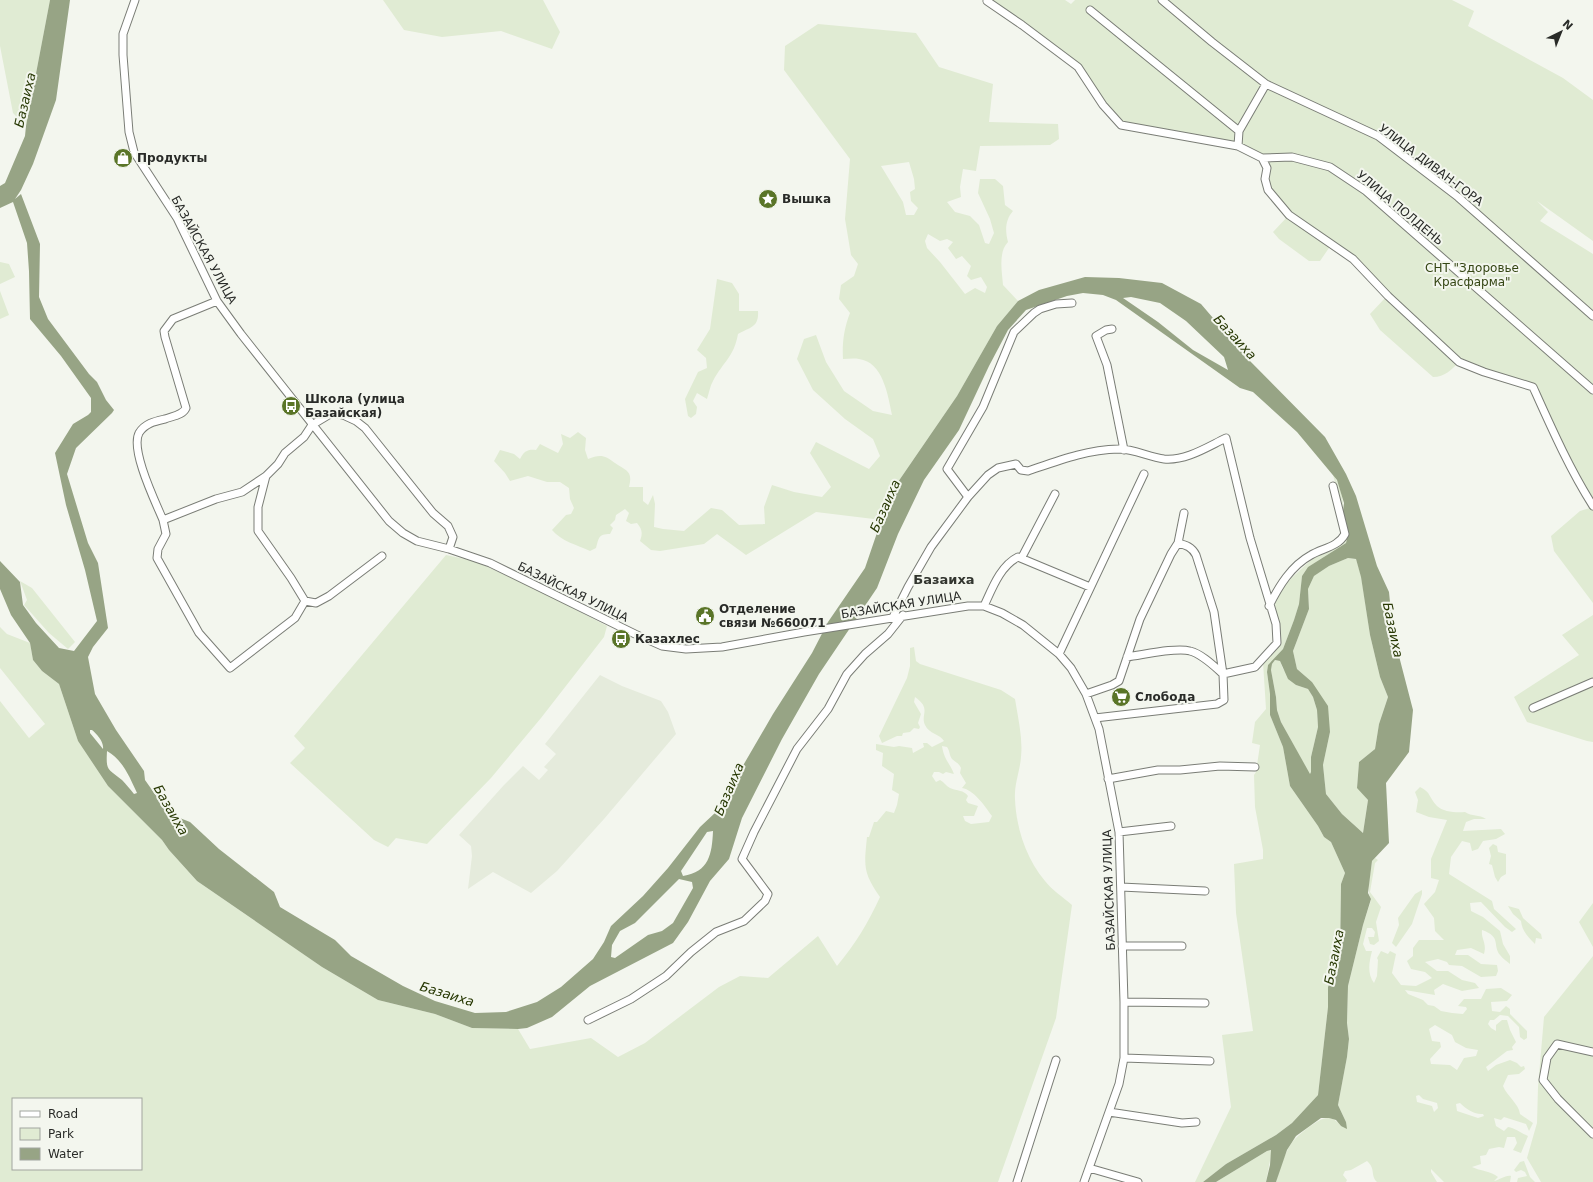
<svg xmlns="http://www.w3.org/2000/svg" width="1593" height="1182" viewBox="0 0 1593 1182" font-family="'DejaVu Sans',sans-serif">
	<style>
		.built { fill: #e5ebdc }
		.green { fill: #e0ebd3; fill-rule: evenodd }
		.water { fill: #97a485; fill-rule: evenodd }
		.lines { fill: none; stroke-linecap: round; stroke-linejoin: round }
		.street-casing { stroke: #7a7d76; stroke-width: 9 }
		.street { stroke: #fff; stroke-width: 7 }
		.labels { text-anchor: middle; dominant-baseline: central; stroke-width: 4; stroke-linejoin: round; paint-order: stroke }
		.poi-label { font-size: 12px; font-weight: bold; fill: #292b28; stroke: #f3f6ee; text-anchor: start }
		.street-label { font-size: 12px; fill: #292b28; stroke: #f3f6ee }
		.park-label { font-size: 12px; fill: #354614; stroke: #f3f6ee }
		.water-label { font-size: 13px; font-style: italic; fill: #273803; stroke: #f3f6ee }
		.neighbourhood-label { font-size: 13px; font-weight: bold; fill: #333630; stroke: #f3f6ee }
	</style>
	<rect width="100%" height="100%" fill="#f3f6ee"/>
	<path class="built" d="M600 675 622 686 661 701 668 712 676 734 604 819 557 871 531 893 493 872 468 889 472 856 471 846 459 835 504 785 523 766 539 780 548 770 544 767 556 754 545 744Z"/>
	<path class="green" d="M0 0H50L26 126 13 113 0 46Z
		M383 0H543L560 32 552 49 501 31 442 37 404 30Z
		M987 0H1065L1071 4 1075 0H1452L1474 11 1468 26 1563 78 1593 100V241L1537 201 1548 212 1540 221 1593 254V506L1533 387 1459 362C1451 370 1445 377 1433 377L1380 330 1370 314 1387 296 1353 259 1331 245 1320 261H1309L1279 239 1273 232 1289 215 1268 190 1262 158 1238 146 1121 125 1078 67Z
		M818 24 916 33 939 67 993 84 989 122 1058 124 1059 139 1050 145 980 146 976 171 963 169 960 187 961 197 947 202 955 212 970 216 979 225 985 243 989 244 994 233 990 219 978 193 980 179H995L1003 186 1005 205 1013 211C1005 220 1005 231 1008 242 998 252 1002 272 1003 285L1018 301 997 326 957 396 898 482 882 520 816 512 746 555 717 534 704 544 660 551 651 550 640 541C643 533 642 529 637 523L631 524 626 521 629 513 625 509 616 515 615 520 610 525 613 528 610 534C598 534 599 538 596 548L590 551C577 545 561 541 552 530L566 515 571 514 574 508 570 499 569 488 560 482H547L528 476 510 481 505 473 494 461 500 450 514 454 520 459C524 451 528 449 536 450L540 444 558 453 563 444 561 434 570 438 578 432 586 438 585 450 588 459C600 454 605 455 615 463 627 471 633 471 629 487H643V501L648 505 653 495 655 504 654 527 663 529 684 531 711 508 722 510 739 525 765 524 764 507 772 485 794 492 822 497 831 487 810 453 816 442 869 469 880 456 873 439 845 419 813 390 797 359 804 339 816 335 826 362 844 391 873 411 892 415C888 395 883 362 859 359 854 358 848 359 843 359 842 343 844 328 850 313L839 299 841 285 854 276 858 264 851 255 845 219 850 159 784 70 785 46ZM909 162 914 179 915 189 910 192 911 201 918 208 914 215H906L903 202 881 166ZM928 234 940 241 947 239 953 242 948 248 956 259 962 256 971 266 967 276 971 280 981 277 987 287 985 293 975 288 965 294 940 262 927 248 925 241Z
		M0 262 9 264 15 277 0 284Z
		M717 279 732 283 739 294V311H758C759 327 751 327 738 334 734 357 723 362 713 381 710 386 709 393 707 399L697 393 693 401 697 407 696 414 691 418 688 416 685 399 698 372 707 368 706 358 697 350 710 329Z
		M0 291 9 315 0 319Z
		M1333 475C1340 484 1344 499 1343 511Z
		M1593 507V603L1554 551 1551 536 1580 511Z
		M1348 534 1346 543 1308 567 1302 576 1299 604 1294 620 1283 649 1268 665 1267 672 1270 694V715L1283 747 1290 786 1318 826 1324 837 1331 842 1345 873 1341 884 1340 957 1328 987V1007L1318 1095 1292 1123 1276 1135 1226 1164 1203 1182H1195L1231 1107 1222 1035 1253 1031 1236 913 1234 864 1263 859V850L1255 807 1254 775 1256 772 1260 745 1252 743 1255 722 1266 709 1263 662 1278 645 1275 602 1282 587 1312 559 1344 542Z
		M446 555 475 561 546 594 607 626 604 637 541 718 491 778 427 844 396 838 388 847 374 840 290 763 305 748 294 736Z
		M1348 558 1356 559 1361 576 1370 635 1380 677 1388 697 1379 724 1375 749 1359 762 1357 787 1368 800 1363 833 1342 814 1326 794 1323 765 1330 732 1312 682 1297 669 1293 651 1309 609 1308 589 1314 576 1329 566Z
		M20 581 32 588 75 642 68 649 49 633 24 605 27 600Z
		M1593 615V742L1587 741 1527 722 1514 697 1579 655 1562 635Z
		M0 627 7 634 30 643 33 660 42 671 59 684 78 741 108 786 162 840 169 850 197 881 322 967 378 1000 435 1014 472 1028 518 1029 530 1049 591 1038 618 1057 645 1043 719 987 740 976 768 978 818 936 837 966C856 943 868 923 880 897 863 872 864 867 867 837H869L874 822H877L886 811 894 813 897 805 899 794 892 790 894 774 882 766 883 753 876 750V744L894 747 899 746 912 748 913 753 924 747 923 743H927L932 747 944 741C940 734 929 734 925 725 920 714 932 709 915 697L914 702 921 714 918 723 920 727 919 729 914 728 910 732 903 733 902 736H897L882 743 879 736 907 678 910 666V648L914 647 916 661 920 664 1001 690 1015 699C1018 718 1023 738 1021 757 1020 771 1014 784 1015 799 1016 827 1026 859 1045 881 1052 890 1063 897 1072 905L1056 1018 998 1182H0V701L29 738 45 724 0 668ZM942 746 947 747C950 751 949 755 952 759 955 762 959 763 961 768L960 773 966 783 962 788C974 790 984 805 992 816L989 822 971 824 965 821 963 816H974L978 806 968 803 966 800 968 796C964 790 957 791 950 788 946 786 944 782 940 780L936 782 932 776 934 772H939L943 774 946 772 954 774C950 763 944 760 942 746ZM13 1099H141V1169H13Z
		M1275 660 1280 661 1283 669 1296 685 1308 689 1313 697 1317 710 1318 727 1311 757V772L1310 775 1281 722 1277 710 1276 697 1271 670 1272 664Z
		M1420 787C1431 792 1429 798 1437 806 1443 812 1457 813 1465 812 1472 817 1479 814 1486 819H1474L1466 822 1463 831 1501 829 1505 834 1496 839 1483 841 1478 849 1472 851 1470 843 1462 841 1451 857 1449 874 1492 901 1494 909 1516 929 1512 932 1505 927 1481 902 1470 903 1471 911 1483 917 1500 931 1503 944 1510 956V964C1507 961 1503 959 1500 955 1492 945 1502 937 1482 930 1481 940 1487 942 1484 954L1471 948 1457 950 1455 955H1468L1481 964 1497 965 1498 971 1496 976 1481 977 1462 966 1449 965 1447 962 1438 959 1425 962 1437 971H1448L1462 980 1475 983 1479 988 1462 991 1443 984 1434 990 1435 995 1405 990 1408 994 1423 1000 1428 1005 1434 1006 1441 1011 1452 1013 1463 1014 1467 1009 1466 1007 1458 1006 1464 999H1481L1486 989 1501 988 1512 995 1507 1001 1491 1002 1492 1011 1500 1012 1506 1006 1510 1009V1014L1527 1031V1038L1524 1040 1520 1037 1519 1027 1508 1016 1500 1015 1494 1020H1490L1488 1024 1491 1028 1496 1031V1025L1502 1020H1507L1510 1030 1516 1042 1512 1047 1513 1050 1507 1051 1486 1067 1488 1071 1496 1065 1510 1060 1517 1063 1521 1067 1524 1066 1525 1069 1519 1074 1508 1075 1503 1086C1507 1096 1519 1104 1520 1114L1533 1123 1529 1131 1526 1124 1504 1117 1501 1120 1494 1118 1496 1126 1504 1131 1508 1127C1515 1128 1521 1133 1528 1136L1521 1153 1513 1150 1517 1143 1515 1137H1507L1504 1148 1499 1147 1489 1149 1486 1155 1480 1156 1481 1164 1472 1167C1480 1171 1491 1171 1498 1177L1494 1181C1500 1180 1505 1175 1511 1176L1510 1182H1444L1431 1169V1172L1437 1182H1377C1370 1175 1376 1169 1367 1161L1351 1170 1345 1171 1343 1175 1347 1180 1346 1182H1276C1279 1171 1282 1160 1288 1149 1293 1139 1300 1134 1309 1127 1321 1119 1330 1112 1341 1126L1346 1122 1338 1105 1347 1057 1349 1039 1347 1023 1348 986 1363 925 1371 900C1366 888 1371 873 1372 861L1375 858 1378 860 1375 863 1370 892 1381 907 1376 922 1379 941 1374 945 1370 944 1368 937H1374L1375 932 1372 928H1367L1363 944 1366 951H1372C1369 962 1367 974 1374 983L1377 976 1378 960 1377 958 1381 951 1388 954 1390 951 1396 954 1392 973 1401 985 1416 986 1432 978 1425 972 1411 969 1407 961 1413 956V948L1419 940H1444L1435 931 1434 918 1424 904 1435 892 1439 880 1431 878V859L1447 820 1429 817 1416 812 1418 800 1415 792ZM1435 1025 1452 1035 1455 1042 1466 1048 1478 1050 1476 1056 1464 1058 1457 1070 1450 1065 1431 1064 1430 1059 1441 1047 1440 1042 1432 1041 1429 1029ZM1419 1095 1423 1099 1437 1103 1438 1108 1434 1112 1432 1106 1417 1102 1416 1096ZM1460 1103C1465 1108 1474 1115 1483 1114L1484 1116 1478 1118 1457 1111 1456 1104Z
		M1493 844 1497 846 1498 852 1506 854V874L1501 877 1498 882 1495 877 1492 865 1489 864 1491 856 1489 848Z
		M1422 890V894L1412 924 1396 947 1392 943 1399 925 1398 918 1415 894Z
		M1593 903V947L1579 922Z
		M1508 906 1519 909 1523 918 1541 934 1542 939 1536 938 1535 944C1528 937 1522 931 1521 921L1513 914Z
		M1593 956V1182H1541L1527 1158 1537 1123 1538 1087 1544 1017Z
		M1272 1150 1266 1182H1216L1267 1151Z
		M1524 1161 1530 1177 1535 1182H1517L1518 1178 1527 1176 1525 1172 1521 1170 1516 1172 1514 1170 1520 1162Z"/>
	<path class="water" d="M50 0H70L56 100 33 164 21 190 15 199 21 194 40 244 39 297 48 319 89 374 97 382 106 400 114 410 112 413 76 448 67 474 88 543 98 563 108 628 93 647 88 657 95 694 116 730 144 771 145 780 162 804 172 815 190 822 219 849 274 892 280 907 335 940 351 956 403 986 435 1001 475 1013 506 1012 537 1002 561 987 593 959 604 942 611 926 643 896 668 868 700 827 716 812 773 714 812 653 828 622 865 568 879 527 898 482 957 396 997 326 1018 301 1039 290 1085 277 1119 278 1162 283 1201 304 1249 360 1325 437 1346 474 1356 496 1377 566 1389 592 1393 633 1413 710 1409 752 1386 783 1389 843 1372 861 1368 893 1371 899 1363 925 1348 986 1347 1023 1349 1039 1347 1057 1338 1105 1346 1122 1347 1129 1341 1126 1336 1120 1329 1118H1321L1296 1136 1287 1150 1276 1182H1266L1270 1165 1271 1150 1267 1151 1216 1182H1203L1226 1164 1276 1135 1292 1123 1318 1095 1328 1007V987L1340 957 1341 884 1345 873 1331 842 1324 837 1318 826 1290 786 1283 747 1270 715V694L1267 672 1268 665 1283 649 1294 620 1299 604 1302 576 1308 567 1346 543 1348 534 1343 511 1344 503 1337 480 1297 432 1253 392 1240 388 1116 300 1103 295 1083 293 1067 296 1026 310 1008 330 989 366 959 430 924 480 898 534 877 588 819 674 782 739 742 818 729 859 710 881 688 922 673 943 590 986 552 1017 527 1028 518 1029 472 1028 435 1014 378 1000 322 967 197 881 169 850 162 840 108 786 78 741 59 684 42 671 33 660 30 643 11 615 0 589V561L20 582 23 605 36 623 59 648 74 651 97 621 85 570 66 505 55 453 73 424 88 415 91 412V398L61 356 30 319 29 271 27 243 13 202 0 208V186L5 183 25 136 26 126ZM1131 297 1160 303 1186 321 1224 357 1228 370 1193 350 1158 322 1123 298ZM1348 558 1356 559 1361 577 1370 635 1380 677 1388 697 1379 724 1375 749 1359 762 1357 788 1368 800 1363 833 1342 814 1326 794 1323 765 1330 732 1328 706 1312 682 1297 669 1293 651 1309 609 1308 589 1314 576 1329 566ZM1275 660 1280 661 1288 679 1296 685 1308 689 1313 697 1317 710 1318 727 1311 757V772L1310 774 1281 722 1277 710 1276 697 1271 670 1272 664ZM90 730H92C97 734 104 742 103 749L90 733ZM107 751C123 760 130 778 137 793L134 794C130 789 126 784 122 780 107 768 106 771 107 751ZM713 831C712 854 709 872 683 876L681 871 707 832ZM679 879 692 882 693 888 673 923 662 931 648 935 615 958 611 957 612 945 620 931 635 923Z"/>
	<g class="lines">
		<defs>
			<path id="street" d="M135 0 123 34V55L129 132 134 152 177 218 217 301 241 334 389 521 403 533 417 541 449 549 490 563 635 634 662 646 686 649 722 647 804 632 968 606H984L1002 613 1023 625 1059 654 1071 668 1086 694 1099 729 1119 832 1124 1002V1058L1119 1084 1084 1182
				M1162 0 1212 42 1266 84 1378 136 1458 197 1593 316
				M987 1 1022 25 1078 67 1103 105 1121 125 1238 146 1262 158 1292 157 1330 167 1366 191 1593 390
				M1090 10 1239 131
				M1238 146 1239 131 1266 84
				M1262 158 1267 168 1265 179 1268 190 1289 215 1353 259 1388 296 1459 362 1484 372 1533 387C1551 427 1569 468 1593 506
				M1112 329 1106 330 1096 336 1107 365 1124 450
				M266 476 258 507V531L291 578 305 601
				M968 497 947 469 983 407 1014 332 1034 313 1040 309 1056 304 1072 303
				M163 520C156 503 130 450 139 433 145 423 156 421 165 419 173 416 183 415 186 408L165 337 164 331 173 319 217 301
				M382 556 329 596 316 603 305 601 295 618 230 668 199 633 157 558 158 549 166 534 163 520 216 499 242 492 266 476 278 464 285 453 304 437 312 425 332 413 343 415 356 421 365 428 433 513 448 526 453 537 449 549
				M1022 557 1055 494
				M984 606C992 589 1000 566 1018 557L1090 587
				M1269 606C1279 586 1291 566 1311 555 1323 548 1338 547 1345 534L1333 486
				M893 617 908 587 931 547 968 497 988 475 998 468 1016 464 1021 470 1028 471C1060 460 1085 450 1119 449 1134 449 1149 457 1164 459 1186 461 1207 447 1226 438L1250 538 1276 624 1277 643 1255 667 1223 674C1214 666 1202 654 1190 651 1176 647 1143 655 1127 657
				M1059 654 1144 474
				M1086 694 1112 685 1119 681 1140 619 1171 554 1178 543 1184 513
				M1533 708 1593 682
				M1095 718 1217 704 1224 700 1223 674 1214 612 1196 555C1192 547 1186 545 1178 543
				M1108 779 1158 770H1180L1220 766 1255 767
				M1119 832 1171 826
				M1121 887 1205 891
				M1122 946H1182
				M1124 1002 1205 1003
				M588 1020 631 999 666 976 691 952 716 932 744 921 765 901 768 894 742 859 754 832 797 749 828 709 847 674 865 654 888 634 903 615
				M1593 1052 1557 1044 1547 1058 1543 1080 1558 1099 1593 1134
				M1124 1058 1210 1061
				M1109 1112 1182 1123 1196 1122
				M1089 1168 1138 1182
				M1017 1182 1056 1060"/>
		</defs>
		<use href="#street" class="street-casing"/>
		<use href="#street" class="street"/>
	</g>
	<defs>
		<symbol id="shop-disc" viewBox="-11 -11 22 22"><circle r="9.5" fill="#5a7528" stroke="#f3f6ee"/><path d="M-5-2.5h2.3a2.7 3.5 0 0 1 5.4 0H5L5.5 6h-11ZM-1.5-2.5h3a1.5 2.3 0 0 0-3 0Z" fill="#fff"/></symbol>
		<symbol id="sight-disc" viewBox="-11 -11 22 22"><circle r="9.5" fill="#5a7528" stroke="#f3f6ee"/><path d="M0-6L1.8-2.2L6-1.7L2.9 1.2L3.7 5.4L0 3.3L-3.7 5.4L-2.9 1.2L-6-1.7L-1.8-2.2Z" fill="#fff"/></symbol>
		<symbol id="bus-disc" viewBox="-11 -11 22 22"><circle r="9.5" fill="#5a7528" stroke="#f3f6ee"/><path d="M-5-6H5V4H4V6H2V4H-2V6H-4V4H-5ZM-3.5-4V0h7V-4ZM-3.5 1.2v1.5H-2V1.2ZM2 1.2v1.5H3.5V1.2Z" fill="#fff"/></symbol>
		<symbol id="civic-disc" viewBox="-11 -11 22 22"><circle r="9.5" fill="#5a7528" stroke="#f3f6ee"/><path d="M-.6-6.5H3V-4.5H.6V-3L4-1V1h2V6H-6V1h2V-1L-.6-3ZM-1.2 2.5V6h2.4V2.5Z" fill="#fff"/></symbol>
		<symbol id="supermarket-disc" viewBox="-11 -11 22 22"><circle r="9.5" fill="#5a7528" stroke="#f3f6ee"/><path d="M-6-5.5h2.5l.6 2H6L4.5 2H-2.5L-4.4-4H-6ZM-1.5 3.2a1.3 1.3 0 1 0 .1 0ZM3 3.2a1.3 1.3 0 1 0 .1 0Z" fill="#fff"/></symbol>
	</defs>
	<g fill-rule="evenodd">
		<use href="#shop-disc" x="112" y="147" width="22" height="22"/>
		<use href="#sight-disc" x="757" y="188" width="22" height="22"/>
		<use href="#bus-disc" x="280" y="395" width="22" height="22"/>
		<use href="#civic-disc" x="694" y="605" width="22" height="22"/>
		<use href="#bus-disc" x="610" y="628" width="22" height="22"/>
		<use href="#supermarket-disc" x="1110" y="686" width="22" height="22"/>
	</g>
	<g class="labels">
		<g class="poi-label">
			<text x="137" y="158">Продукты</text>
			<text x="782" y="199">Вышка</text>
			<text x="305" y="399">Школа (улица<tspan x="305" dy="14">Базайская)</tspan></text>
			<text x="719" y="609">Отделение<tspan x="719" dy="14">связи №660071</tspan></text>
			<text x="635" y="639">Казахлес</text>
			<text x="1135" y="697">Слобода</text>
		</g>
		<g class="street-label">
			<text transform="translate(1431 165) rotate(37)">УЛИЦА ДИВАН-ГОРА</text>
			<text transform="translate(1400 208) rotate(40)">УЛИЦА ПОЛДЕНЬ</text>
			<text transform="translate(204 250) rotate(61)">БАЗАЙСКАЯ УЛИЦА</text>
			<text transform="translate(573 592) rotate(26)">БАЗАЙСКАЯ УЛИЦА</text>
			<text transform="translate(901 605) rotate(-9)">БАЗАЙСКАЯ УЛИЦА</text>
			<text transform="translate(1109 890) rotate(-92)">БАЗАЙСКАЯ УЛИЦА</text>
		</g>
		<g class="park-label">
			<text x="1472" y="268">СНТ "Здоровье<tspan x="1472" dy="14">Красфарма"</tspan></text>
		</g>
		<g class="water-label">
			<text transform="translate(25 100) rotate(-77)">Базаиха</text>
			<text transform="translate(1235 337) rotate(47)">Базаиха</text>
			<text transform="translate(885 506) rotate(-66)">Базаиха</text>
			<text transform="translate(1393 630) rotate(78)">Базаиха</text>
			<text transform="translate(729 789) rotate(-67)">Базаиха</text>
			<text transform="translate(171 810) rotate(60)">Базаиха</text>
			<text transform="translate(1334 957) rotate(-79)">Базаиха</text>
			<text transform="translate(447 994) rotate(17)">Базаиха</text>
		</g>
		<g class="neighbourhood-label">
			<text x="944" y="579">Базаиха</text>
		</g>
	</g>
	<rect x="12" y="1098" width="130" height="72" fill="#f3f6ee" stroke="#a2a59f"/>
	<rect x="20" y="1111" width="20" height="6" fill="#ffffff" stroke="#a2a59f"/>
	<text x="48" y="1118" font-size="12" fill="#292b28">Road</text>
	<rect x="20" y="1128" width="20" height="12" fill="#e0ebd3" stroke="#a2a59f"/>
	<text x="48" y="1138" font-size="12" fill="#292b28">Park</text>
	<rect x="20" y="1148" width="20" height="12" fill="#97a485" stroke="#a2a59f"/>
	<text x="48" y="1158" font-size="12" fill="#292b28">Water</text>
	<g transform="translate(1561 32) rotate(43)" stroke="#f3f6ee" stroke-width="3" paint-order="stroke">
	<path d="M0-3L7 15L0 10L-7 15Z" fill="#292b28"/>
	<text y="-6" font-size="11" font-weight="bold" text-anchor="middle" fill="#292b28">N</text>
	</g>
</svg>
